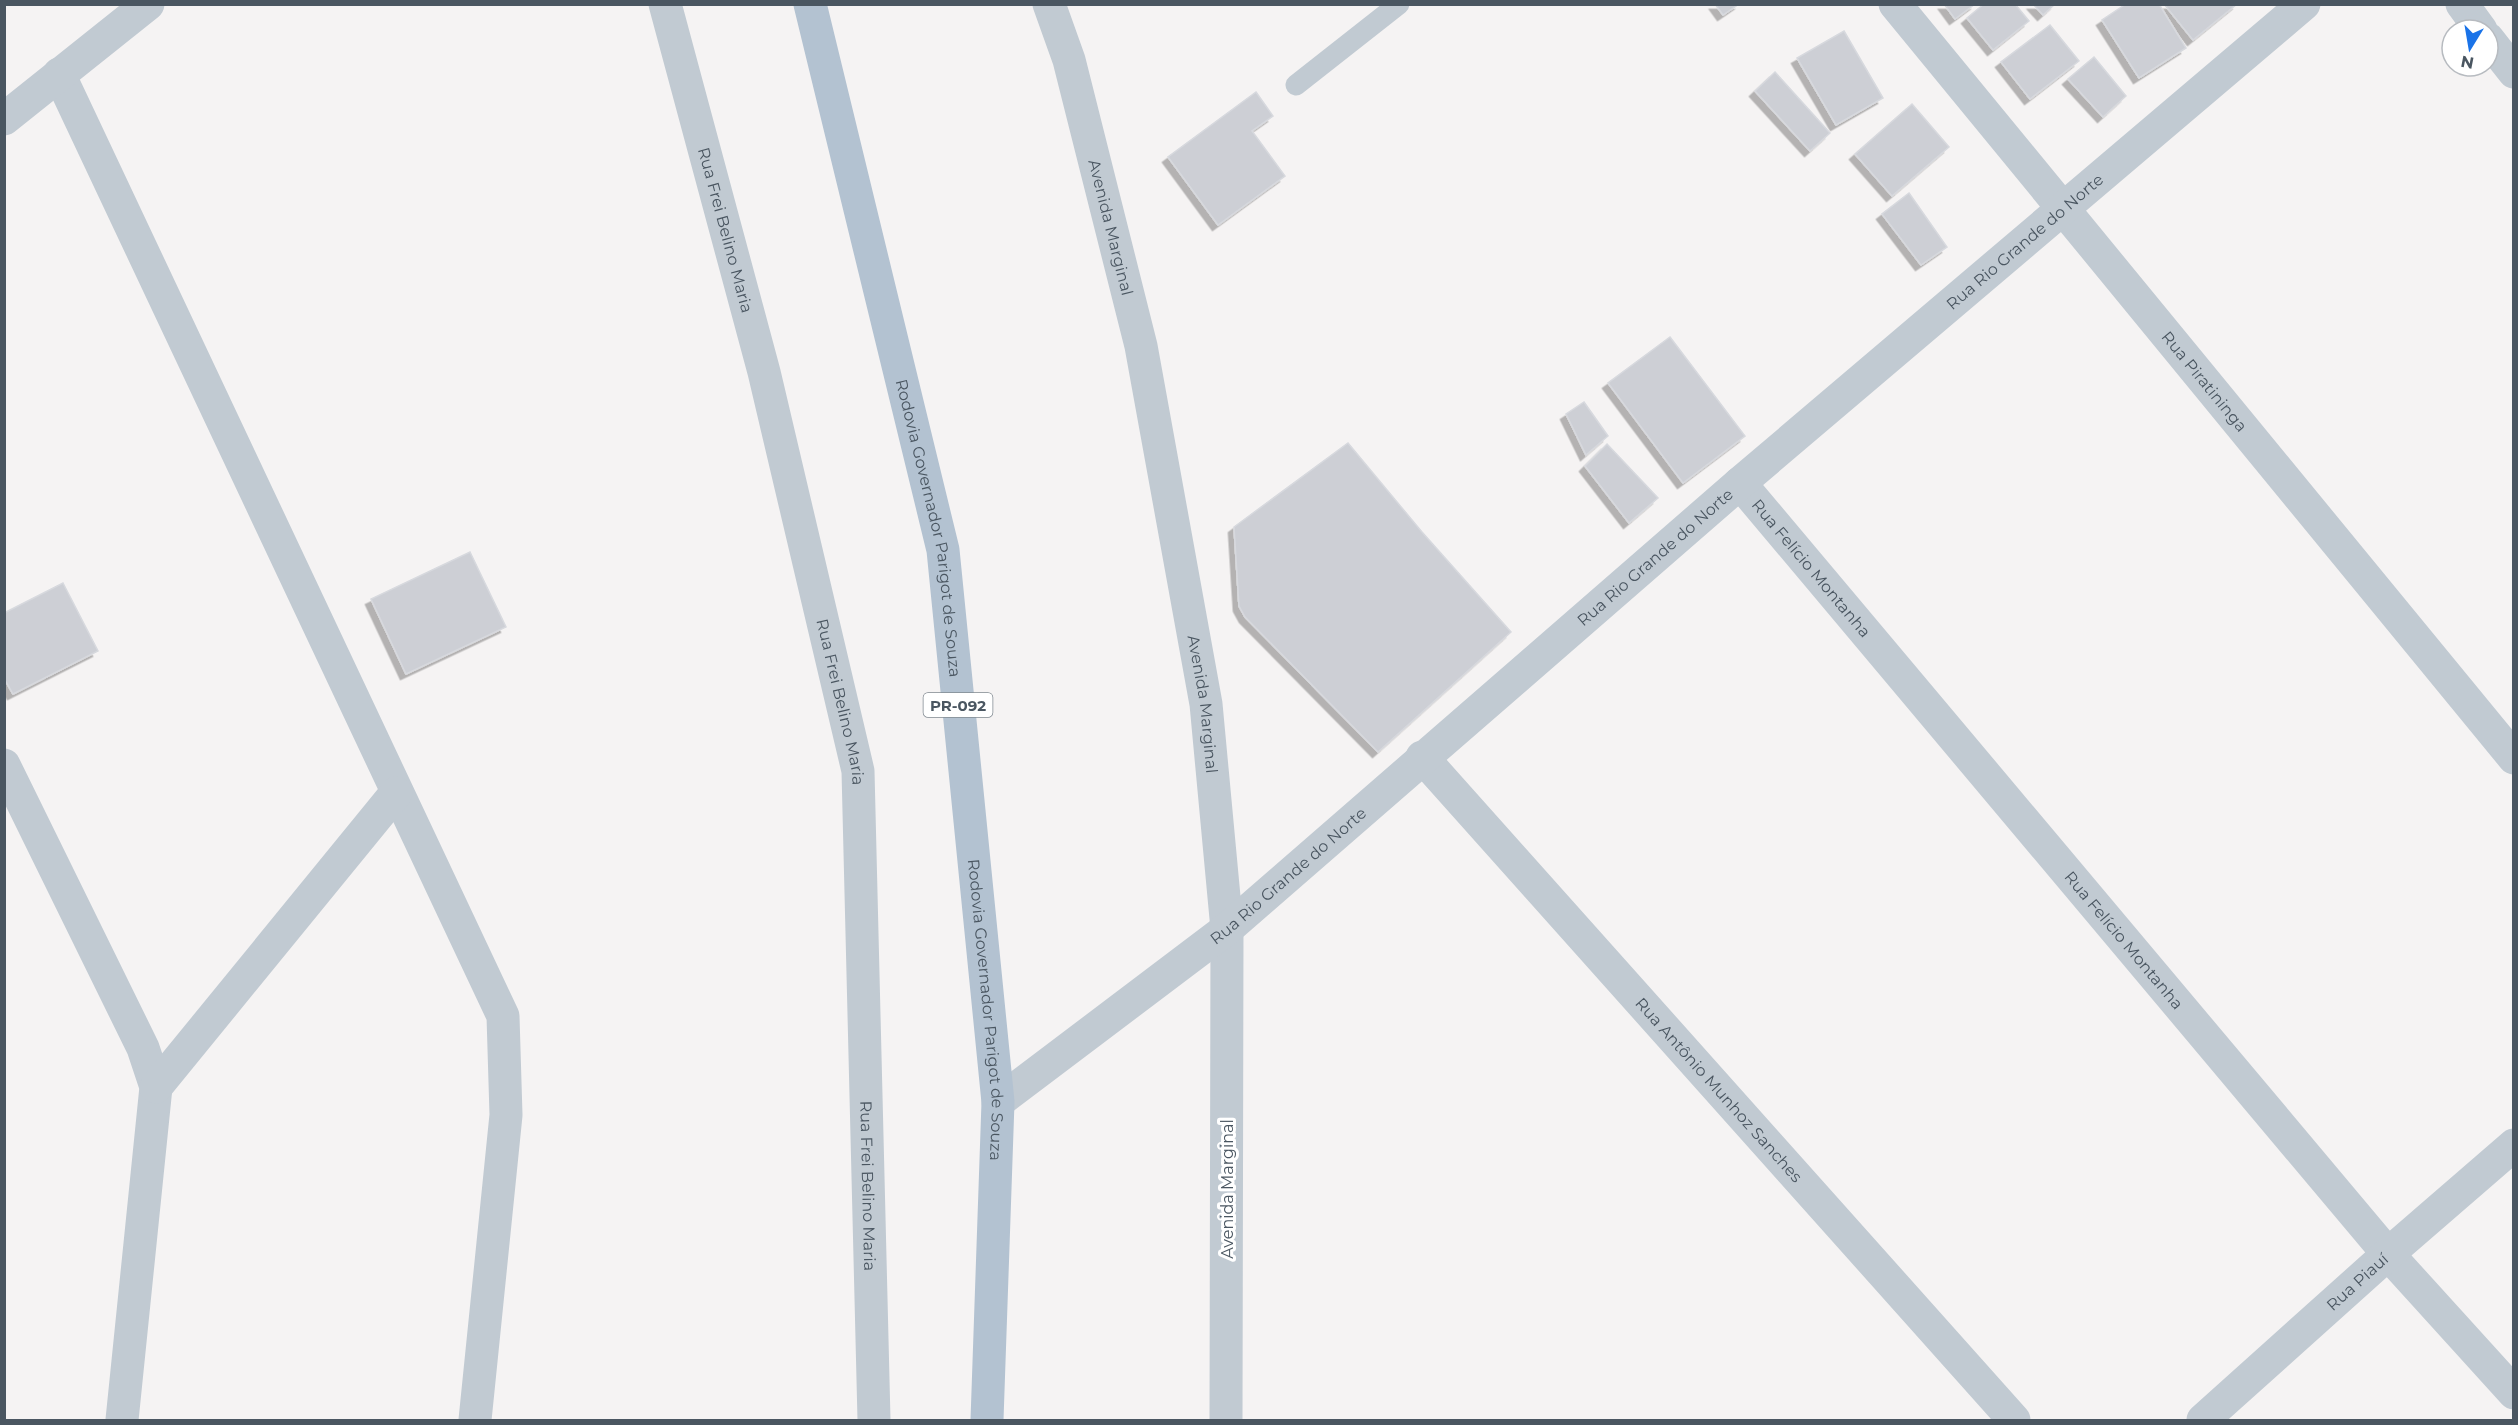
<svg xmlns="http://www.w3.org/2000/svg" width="2518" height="1425" viewBox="0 0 2518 1425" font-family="Montserrat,sans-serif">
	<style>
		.building { fill: #cdcfd5; stroke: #d7d9de; stroke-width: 1.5; filter: url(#shadow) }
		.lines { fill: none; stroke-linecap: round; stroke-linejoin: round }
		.lane { stroke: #c1cad2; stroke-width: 21 }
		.street { stroke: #c1cad2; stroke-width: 33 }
		.primary { stroke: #b3c2d1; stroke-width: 33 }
		.labels { text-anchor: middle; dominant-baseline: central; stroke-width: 6; stroke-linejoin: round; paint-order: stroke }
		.shield { fill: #fff; stroke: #808990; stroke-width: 1.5 }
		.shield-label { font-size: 15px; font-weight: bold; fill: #4a5661 }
		.street-label { font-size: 16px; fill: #4a5661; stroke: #fff }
	</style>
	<defs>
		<filter id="shadow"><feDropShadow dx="-5.5" dy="5.5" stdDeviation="0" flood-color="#0004"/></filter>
	</defs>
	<rect width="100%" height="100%" fill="#f5f3f3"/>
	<path class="building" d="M1715 4H1739L1723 15Z
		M1944 4H1975L1955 19Z
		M1984 4H2015L2029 21 1993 50 1967 18Z
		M2033 4H2055L2043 15Z
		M2126 4H2159L2186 48 2139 78 2102 20Z
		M2164 4H2237L2193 40Z
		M2050 25 2079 61 2030 99 2001 62Z
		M1844 31 1883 98 1836 125 1797 58Z
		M2094 57 2126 96 2103 117 2068 79Z
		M1775 72 1830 133 1810 151 1755 91Z
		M1256 92 1273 116 1252 131 1285 176 1218 225 1168 157Z
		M1912 104 1949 147 1892 196 1855 154Z
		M1909 193 1947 247 1921 265 1882 214Z
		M1670 337 1745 436 1683 483 1608 383Z
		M1584 402 1608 436 1586 455 1566 414Z
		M1348 443 1422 532 1511 632 1378 752 1245 617 1239 606 1234 527Z
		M1607 444 1658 498 1629 523 1585 466Z
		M470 552 506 627 406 674 371 599Z
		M63 583 98 651 13 694 4 678V613Z"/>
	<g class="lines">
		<path class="lane" d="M1296 85 1399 4"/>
		<g class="street">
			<path id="s1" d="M665 4 764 372 858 771 874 1420"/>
			<path id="s2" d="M1049 4 1069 60 1141 346 1206 704 1227 929 1226 1420"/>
			<path id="s3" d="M1895 4 2514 758"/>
			<path d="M2462 4 2481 30"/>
			<path d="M2488 39 2514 72"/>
			<path d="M59 74 503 1016 506 1115 475 1420"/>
			<path d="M4 119 148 4"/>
			<path id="s4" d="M1740 483 2388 1254 2514 1393"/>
			<path id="s5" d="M1422 757 2014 1420"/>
			<path d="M4 765 143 1048 156 1087 122 1420"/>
			<path d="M156 1087 396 793"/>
			<path id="s6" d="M998 1102 1227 929 1740 483 2304 4"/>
			<path id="s7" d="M2203 1420 2388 1254 2514 1145"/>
		</g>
		<path class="primary" id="s8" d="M810 4 943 550 998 1102 987 1420"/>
	</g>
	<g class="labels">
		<rect class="shield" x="923.5" y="693" width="69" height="24" rx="4.5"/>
		<g class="shield-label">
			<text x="958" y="705">PR-092</text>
		</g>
		<g class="street-label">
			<text stroke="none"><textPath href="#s2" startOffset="232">Avenida Marginal</textPath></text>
			<text stroke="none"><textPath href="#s1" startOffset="234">Rua Frei Belino Maria</textPath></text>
			<text stroke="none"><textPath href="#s6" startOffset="1340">Rua Rio Grande do Norte</textPath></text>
			<text stroke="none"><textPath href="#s3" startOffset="488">Rua Piratininga</textPath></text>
			<text stroke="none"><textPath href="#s8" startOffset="538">Rodovia Governador Parigot de Souza</textPath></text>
			<text stroke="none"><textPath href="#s6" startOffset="854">Rua Rio Grande do Norte</textPath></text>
			<text stroke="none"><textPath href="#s4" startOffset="111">Rua Felício Montanha</textPath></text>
			<text stroke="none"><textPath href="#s1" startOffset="720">Rua Frei Belino Maria</textPath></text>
			<text stroke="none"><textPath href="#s2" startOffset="718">Avenida Marginal</textPath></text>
			<text stroke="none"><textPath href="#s6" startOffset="368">Rua Rio Grande do Norte</textPath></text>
			<text stroke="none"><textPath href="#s4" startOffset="597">Rua Felício Montanha</textPath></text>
			<text stroke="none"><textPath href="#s8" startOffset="1024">Rodovia Governador Parigot de Souza</textPath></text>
			<text stroke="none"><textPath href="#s5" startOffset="446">Rua Antônio Munhoz Sanches</textPath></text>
			<text stroke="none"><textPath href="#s1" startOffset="1206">Rua Frei Belino Maria</textPath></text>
			<text transform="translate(1227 1189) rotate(-90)">Avenida Marginal</text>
			<text stroke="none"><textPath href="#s7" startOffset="207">Rua Piauí</textPath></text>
		</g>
	</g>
	<rect width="2518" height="1425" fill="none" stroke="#4a5661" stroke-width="12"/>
	<g transform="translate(2470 48) rotate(191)"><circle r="28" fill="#ffffff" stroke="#b7bbc0" stroke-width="1.5"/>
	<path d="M0-4.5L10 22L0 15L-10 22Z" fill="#1a73e8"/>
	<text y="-9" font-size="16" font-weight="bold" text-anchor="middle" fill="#4a5661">N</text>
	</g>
</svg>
